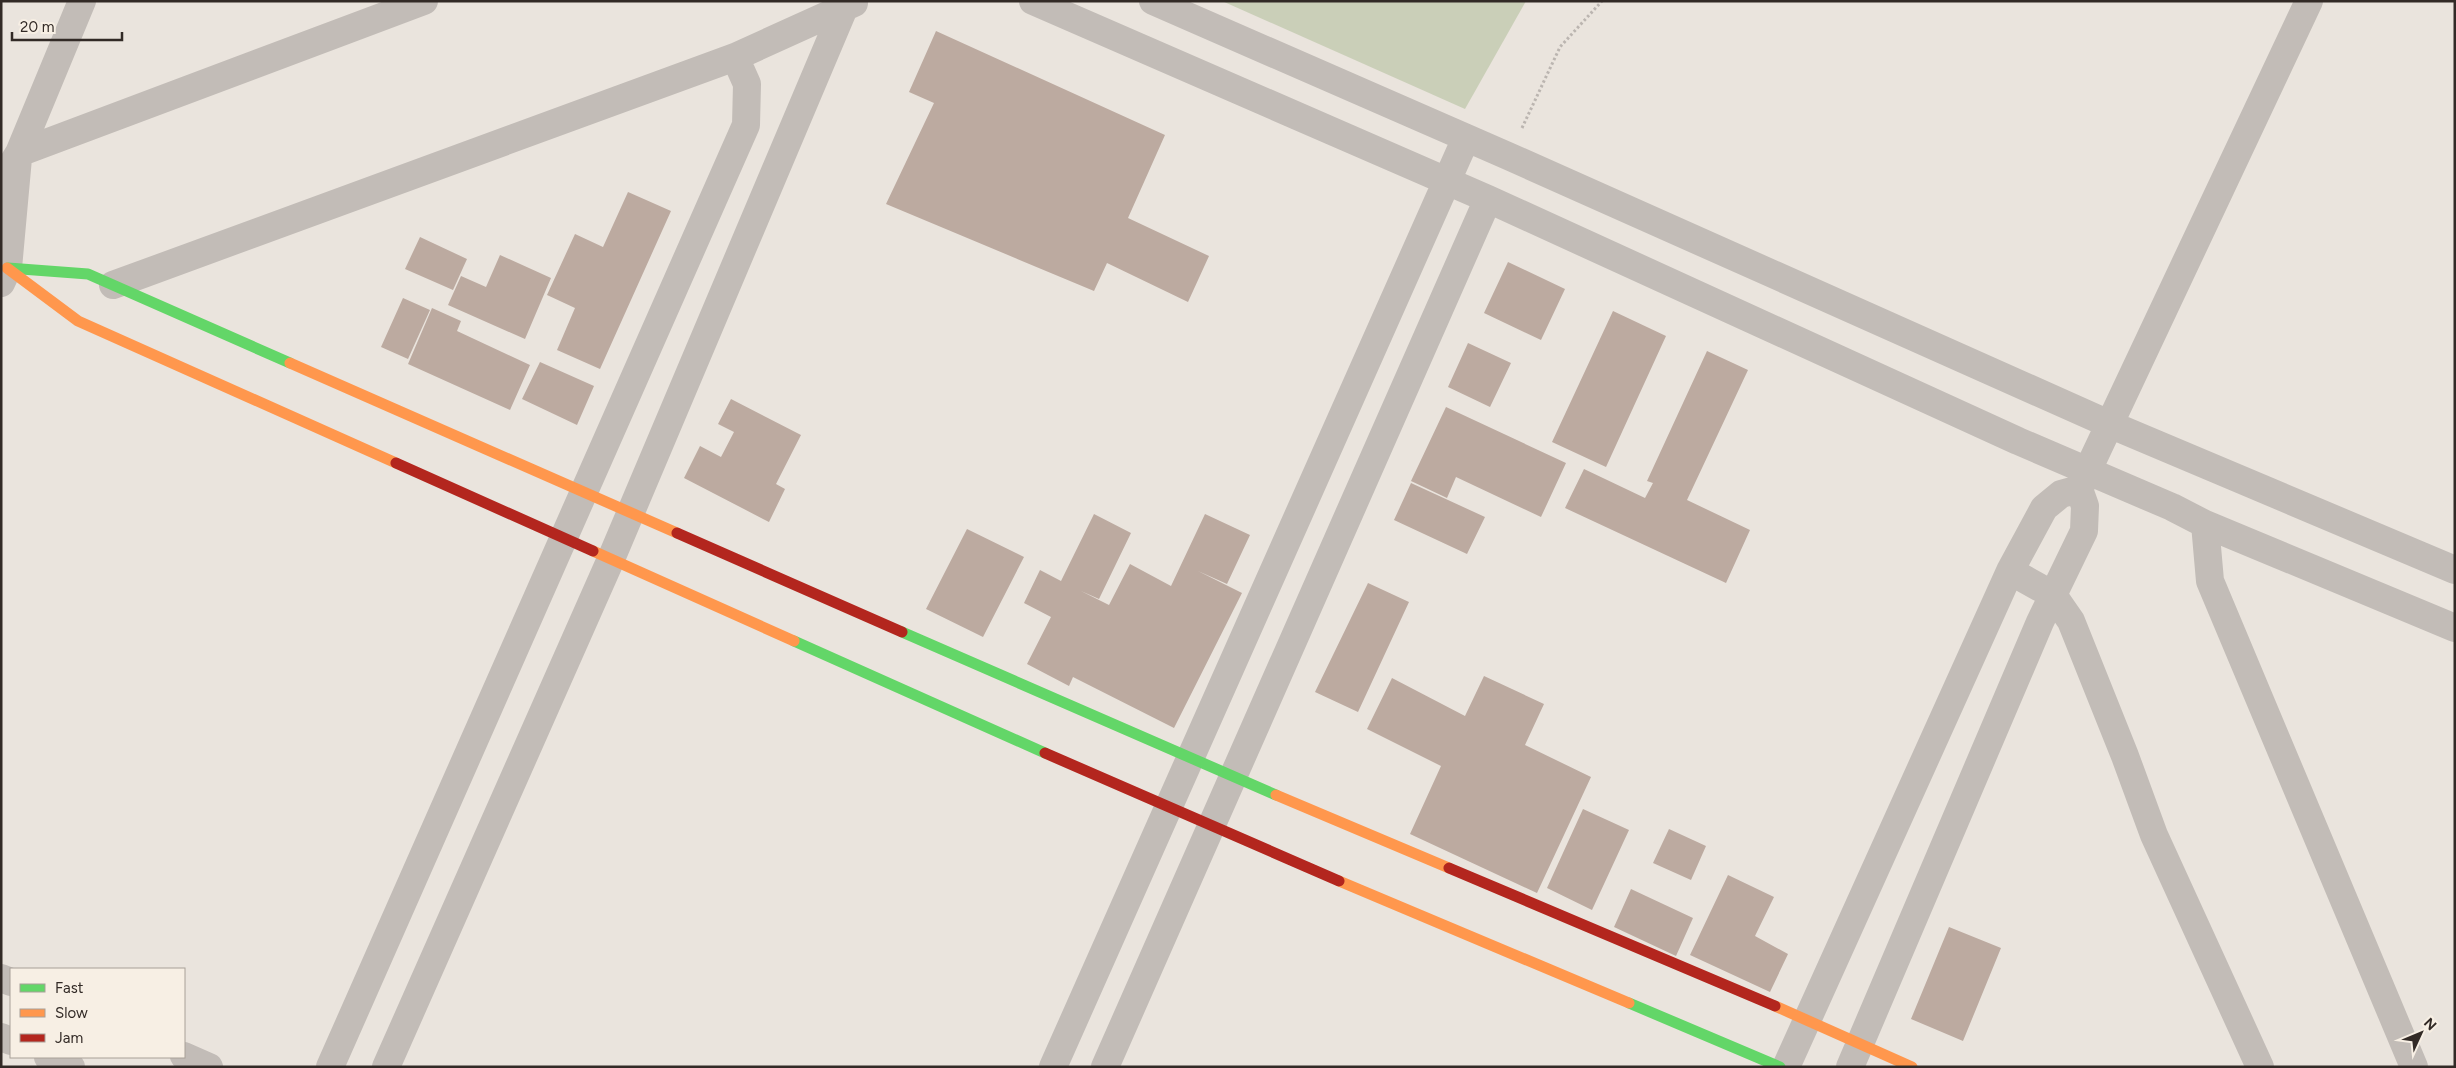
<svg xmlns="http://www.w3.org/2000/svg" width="2456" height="1068" viewBox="0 0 2456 1068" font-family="Figtree,sans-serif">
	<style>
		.green { fill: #cacfb8 }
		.building { fill: #bcaaa0 }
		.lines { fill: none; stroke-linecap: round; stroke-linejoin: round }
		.path { stroke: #bbb5b0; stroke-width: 3; stroke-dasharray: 2.5 2.5; stroke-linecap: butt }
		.street { stroke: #c2bcb7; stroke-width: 28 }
		.fast { stroke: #63d668; stroke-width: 11 }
		.slow { stroke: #ff974d; stroke-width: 11 }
		.jam { stroke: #b3261e; stroke-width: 11 }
	</style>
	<rect width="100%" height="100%" fill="#eae4dd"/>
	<path class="green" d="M1222 1H1526L1465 109Z"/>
	<path class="building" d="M936 31 1165 135 1128 218 1209 256 1188 302 1107 263 1094 291 886 204 934 103 909 92Z
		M628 192 671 211 600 369 557 350 575 308 547 295 575 234 603 247Z
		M420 237 467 259 453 290 405 269Z
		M500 255 551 278 525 339 448 305 461 276 486 287Z
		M1508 262 1565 289 1541 340 1484 313Z
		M403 298 430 310 408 359 381 347Z
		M432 308 461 321 457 331 530 365 510 410 408 364Z
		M1613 311 1666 336 1606 467 1552 442Z
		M1468 343 1511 363 1490 407 1448 387Z
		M1707 351 1748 370 1687 500 1750 530 1726 583 1565 508 1584 469 1645 498 1653 483 1647 481Z
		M540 362 594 386 577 425 522 399Z
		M731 399 801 435 776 484 785 489 769 522 684 478 700 446 721 457 734 432 718 424Z
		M1446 407 1566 463 1541 517 1456 477 1447 498 1411 481Z
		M1411 483 1485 517 1467 554 1394 520Z
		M1094 514 1131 533 1099 599 1081 591 1109 605 1130 564 1171 586 1205 514 1250 535 1227 584 1198 571 1242 593 1174 728 1073 677 1069 686 1027 664 1051 617 1024 603 1040 570 1061 581Z
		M967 529 1024 557 983 637 926 609Z
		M1368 583 1409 602 1358 712 1315 692Z
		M1484 676 1544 704 1525 745 1591 777 1537 893 1410 834 1441 766 1367 729 1392 678 1465 716Z
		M1583 809 1629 830 1592 910 1547 888Z
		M1669 829 1706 846 1691 880 1653 863Z
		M1728 875 1774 897 1755 936 1788 954 1770 992 1690 955Z
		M1631 889 1693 918 1676 956 1614 927Z
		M1949 927 2001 948 1963 1041 1911 1019Z"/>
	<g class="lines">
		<path class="path" d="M1522 128 1560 47 1602 1"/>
		<path class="street" d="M1033 1 1488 199 2018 441 2172 507 2205 524 2455 628
			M1153 1 1508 156 2109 424 2455 570
			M19 153 424 1
			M1 182 19 153 82 1
			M1 283 8 268 18 158
			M113 285 735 57 854 3
			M2205 524 2210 581 2414 1067
			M2010 571 2053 595 2071 621 2125 756 2154 835 2260 1067
			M1 978 11 982
			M1 1037 11 1041
			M184 1056 209 1067
			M48 1057 71 1067
			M330 1067 746 125 747 84 735 57
			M386 1067 611 559 847 1
			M1053 1067 1466 138
			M1105 1067 1488 199
			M1786 1067 2010 571 2044 508 2061 494 2079 489
			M1850 1067 2040 622 2084 531 2085 506 2079 489 2309 1"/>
		<path class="fast" d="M8 268 88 274 290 363
			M902 632 1276 795
			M794 641 1045 753
			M1629 1003 1780 1067"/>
		<path class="slow" d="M7 268 78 321 396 463
			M290 363 677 533
			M593 551 794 641
			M1276 795 1449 868
			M1339 881 1629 1003
			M1775 1006 1912 1067"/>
		<path class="jam" d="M396 463 593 551
			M677 533 902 632
			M1045 753 1339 881
			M1449 868 1775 1006"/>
	</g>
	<rect width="2456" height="1068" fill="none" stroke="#322a26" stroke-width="5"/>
	<rect x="10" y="968" width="175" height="90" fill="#f7efe4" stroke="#a8a098"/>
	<rect x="20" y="984" width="25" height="8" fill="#63d668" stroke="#a8a098"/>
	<text x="55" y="993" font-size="15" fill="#322a26">Fast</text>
	<rect x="20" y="1009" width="25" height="8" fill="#ff974d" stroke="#a8a098"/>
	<text x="55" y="1018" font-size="15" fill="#322a26">Slow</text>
	<rect x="20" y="1034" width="25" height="8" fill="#b3261e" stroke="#a8a098"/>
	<text x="55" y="1043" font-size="15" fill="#322a26">Jam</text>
	<g transform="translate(2421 1033) rotate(46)" stroke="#f7efe4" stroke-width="4" paint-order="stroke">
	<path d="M0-4L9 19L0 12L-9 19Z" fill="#322a26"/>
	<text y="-8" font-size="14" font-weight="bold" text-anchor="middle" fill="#322a26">N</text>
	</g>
	<path d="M12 32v8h110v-8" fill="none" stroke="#322a26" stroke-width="2.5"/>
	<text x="20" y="32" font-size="15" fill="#322a26" stroke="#f7efe4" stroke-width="4" paint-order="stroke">20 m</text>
</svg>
